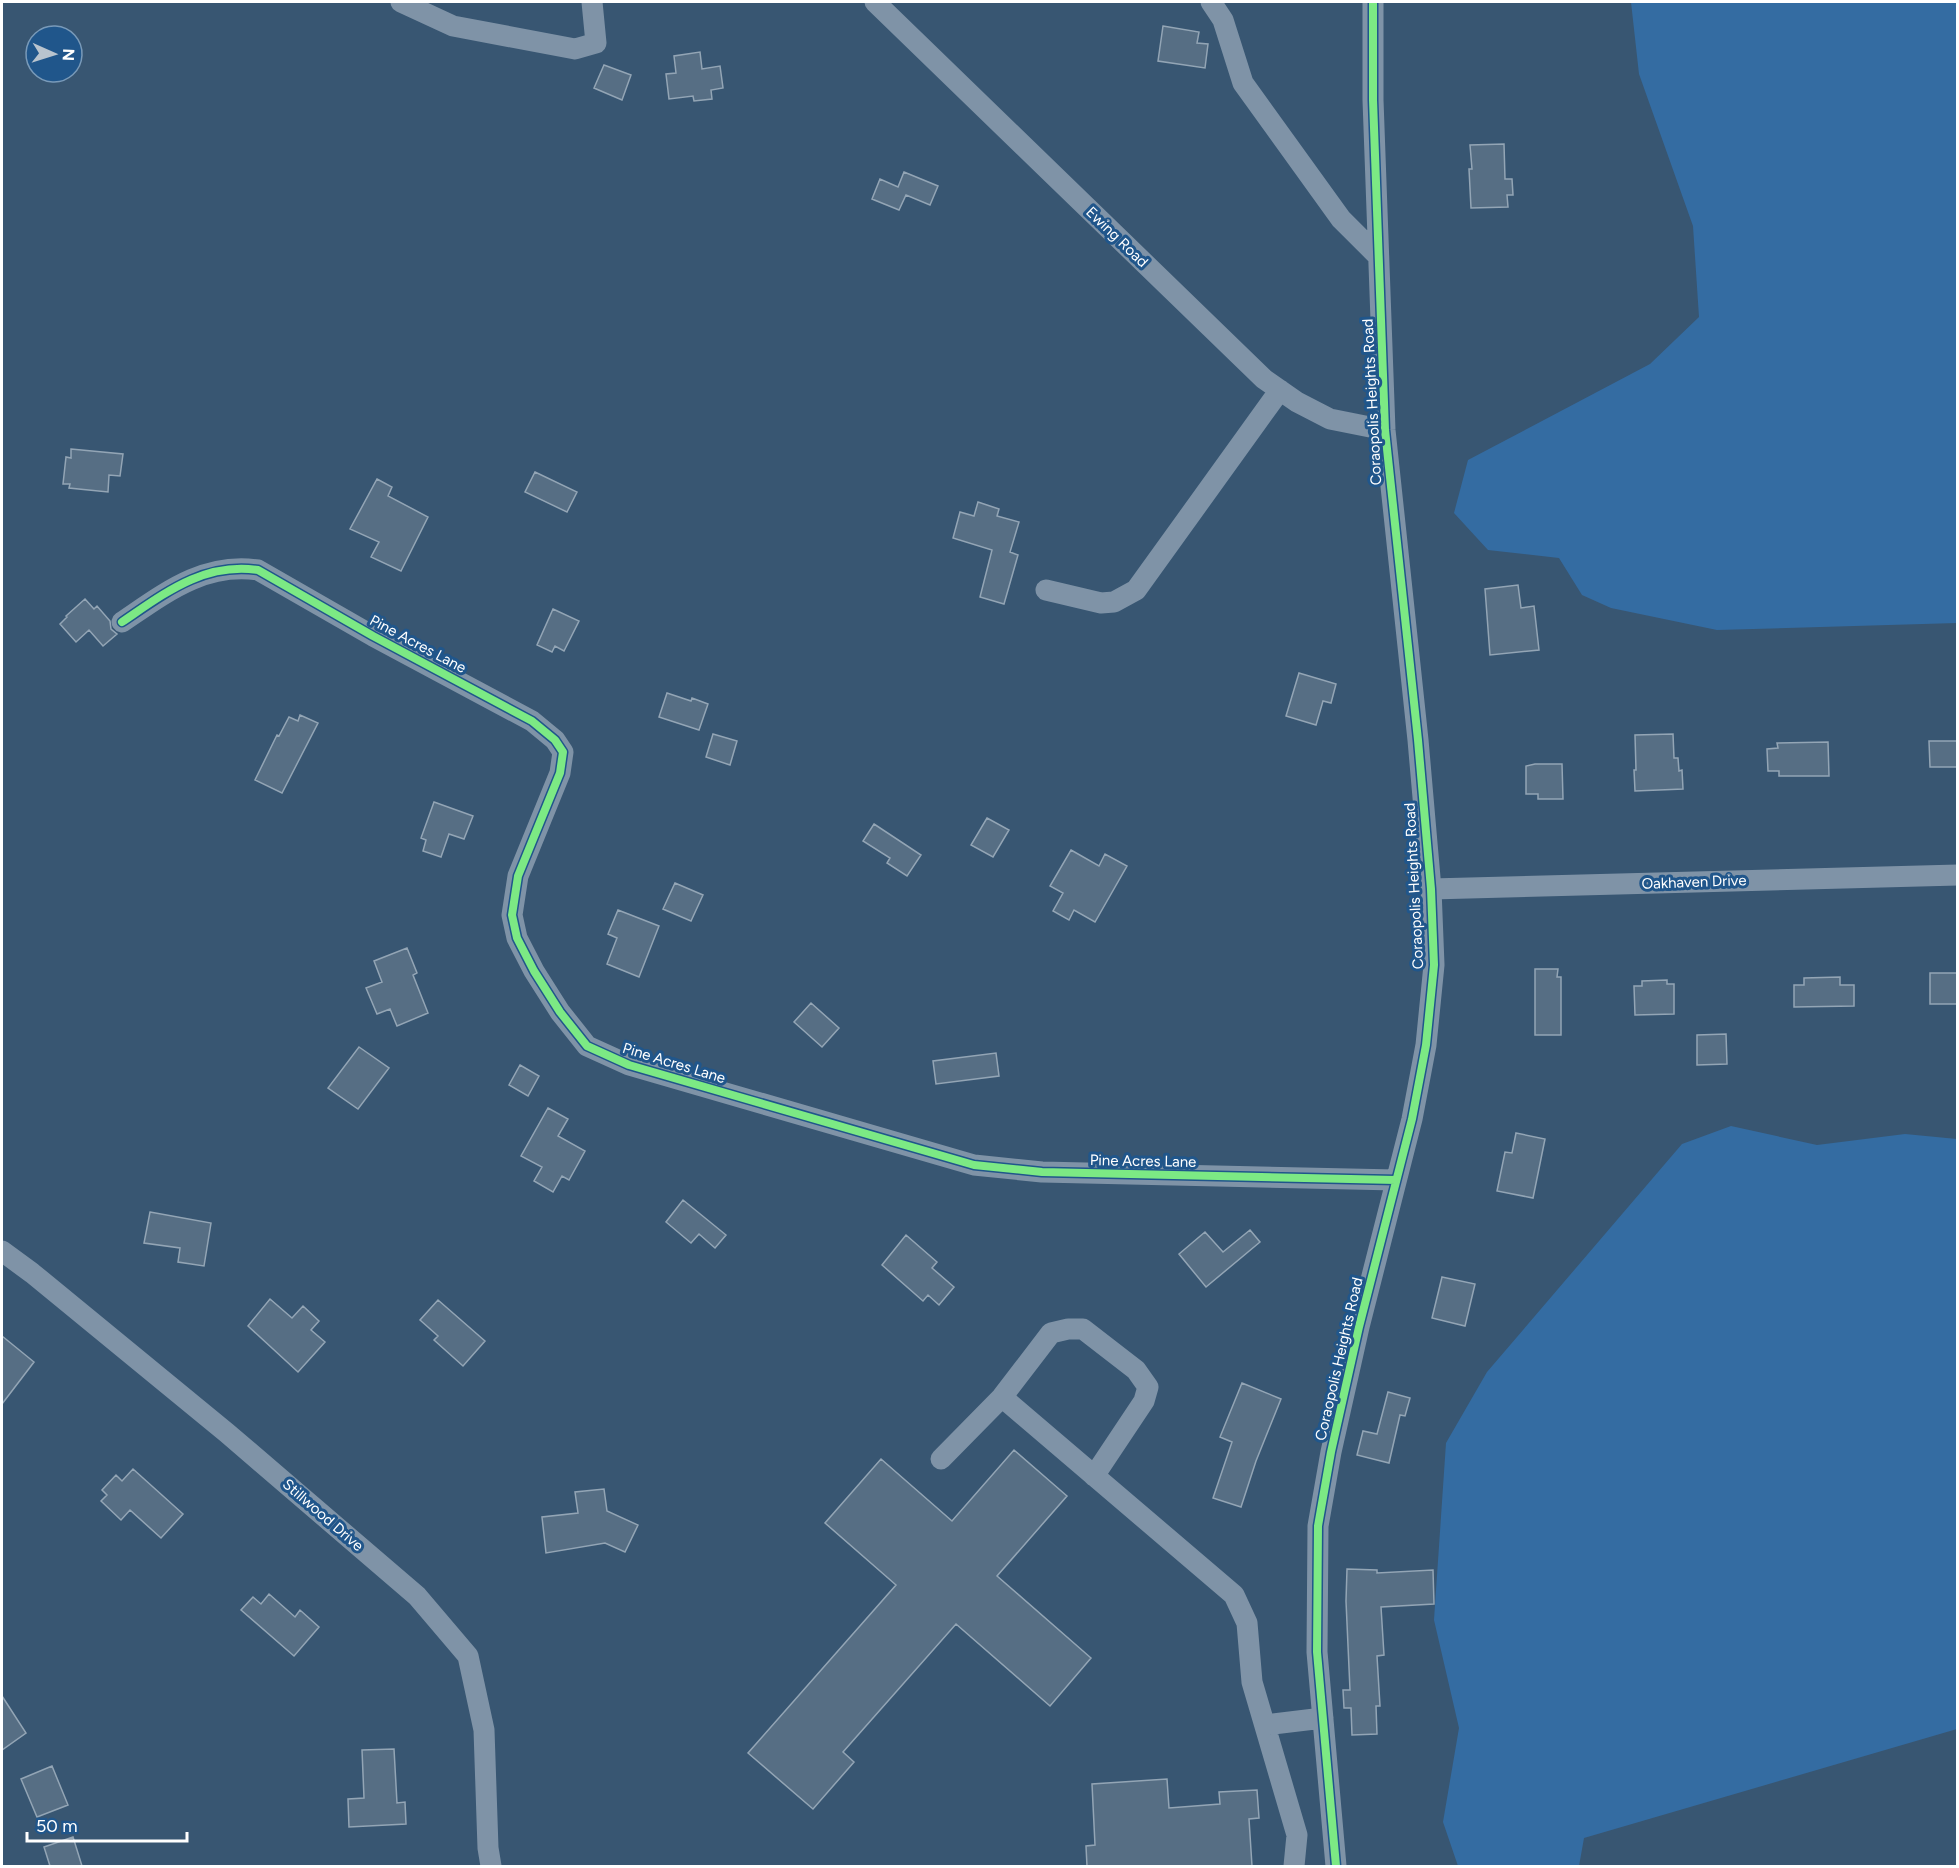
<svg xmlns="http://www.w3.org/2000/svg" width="1959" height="1868" viewBox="0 0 1959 1868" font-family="Figtree,sans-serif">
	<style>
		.green { fill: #346ca2 }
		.building { fill: #566e84; stroke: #93a5b5; stroke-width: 1.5 }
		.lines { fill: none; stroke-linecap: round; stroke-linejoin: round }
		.minor { stroke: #7f93a7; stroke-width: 21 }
		.cycleway-casing { stroke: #20568b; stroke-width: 11 }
		.cycleway { stroke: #7ce984; stroke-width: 8 }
		.labels { text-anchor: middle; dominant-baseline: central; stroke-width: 6; stroke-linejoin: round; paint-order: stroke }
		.street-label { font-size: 15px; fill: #fff; stroke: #20568b }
	</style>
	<rect width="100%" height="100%" fill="#385672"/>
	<path class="green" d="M1631 2H1957V623L1717 630 1611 608 1582 595 1559 558 1488 550 1454 513 1468 460 1650 364 1699 317 1693 226 1639 74Z
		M1731 1126 1817 1145 1905 1134 1957 1139V1729L1584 1838 1579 1866H1458L1443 1822 1459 1728 1434 1620 1446 1443 1487 1372 1682 1144Z"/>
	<path class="building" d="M1163 26 1199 32 1197 43 1208 44 1205 68 1158 61Z
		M700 52 702 69 720 66 723 88 711 90 712 99 694 101 693 96 669 99 666 74 676 73 674 56Z
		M604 65 631 75 622 100 594 88Z
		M1504 144 1505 179H1512L1513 195H1507L1508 207 1471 208 1469 169H1472L1470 145Z
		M904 172 938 186 930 205 906 195 899 210 872 199 880 179 898 187Z
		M71 449 123 454 120 476 109 475 108 492 69 488 70 484H63L66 457 71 458Z
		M535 472 577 492 567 512 525 492Z
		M377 479 392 487 388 496 428 517 401 571 371 557 379 542 350 529Z
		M978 502 999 509 997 516 1019 522 1010 552 1018 555 1004 604 980 597 992 550 953 538 960 512 974 516Z
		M1518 585 1521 608 1534 606 1539 650 1490 655 1485 589Z
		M85 599 94 609 97 606 110 621 111 629 117 634 103 646 89 630 76 642 60 624 67 617 66 616Z
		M553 609 579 621 564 651 555 646 552 652 537 645Z
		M1299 673 1336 684 1331 703 1323 701 1316 725 1286 716Z
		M667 693 691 701 692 698 708 704 699 730 659 717Z
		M300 715 318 723 282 793 255 780 277 735 279 736 289 717 298 721Z
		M713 734 737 741 730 765 706 757Z
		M1673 734 1674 758H1678L1679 771 1682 770 1683 789 1635 791 1634 770H1636L1635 735Z
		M1929 741H1958V767H1930Z
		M1828 742 1829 776H1779V771H1768L1767 749 1778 748 1777 743Z
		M1535 764H1562L1563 799H1538V794H1526V766Z
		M434 802 473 816 464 839 449 834 441 857 423 851 426 840 421 838Z
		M987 818 1009 830 993 857 971 845Z
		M874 824 921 855 907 876 887 863 890 858 863 841Z
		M1071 850 1099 866 1105 854 1127 866 1095 922 1074 910 1069 920 1053 911 1063 893 1050 886Z
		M675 883 703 895 691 921 663 909Z
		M618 910 659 926 639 977 607 964 617 938 608 934Z
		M407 948 417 973 413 975 428 1013 397 1026 390 1009 377 1014 366 988 382 982 374 961Z
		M1535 969H1558L1557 977H1561V1035H1535Z
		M1930 973H1958V1004H1930Z
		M1840 977V985H1854V1006L1794 1007V985H1804V978Z
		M1667 980V984H1674V1014L1635 1015 1634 986H1642V981Z
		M811 1003 839 1028 822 1047 794 1022Z
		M1726 1034 1727 1064 1697 1065V1035Z
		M359 1047 389 1068 358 1109 328 1088Z
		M996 1053 999 1076 936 1084 933 1061Z
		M520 1065 539 1076 528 1096 509 1085Z
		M548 1108 568 1119 558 1136 585 1151 569 1180 562 1176 553 1192 534 1181 542 1167 521 1156Z
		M1516 1133 1545 1139 1533 1198 1497 1191 1505 1152 1512 1153Z
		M683 1200 726 1235 715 1248 699 1234 691 1243 666 1222Z
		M150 1212 211 1223 204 1266 178 1262 180 1248 144 1243Z
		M1250 1230 1260 1242 1206 1287 1179 1254 1205 1232 1223 1252Z
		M906 1235 937 1262 932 1268 954 1287 939 1305 928 1295 923 1301 882 1265Z
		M1442 1277 1475 1284 1465 1326 1432 1318Z
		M270 1299 292 1318 303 1306 319 1321 311 1330 325 1342 298 1372 248 1326Z
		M438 1300 485 1341 463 1366 434 1340 438 1336 420 1320Z
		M2 1336 34 1362 2 1404Z
		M1242 1383 1281 1399 1256 1461 1241 1507 1213 1498 1232 1442 1220 1437Z
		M1388 1392 1410 1398 1405 1416 1400 1415 1389 1463 1357 1455 1363 1431 1377 1434Z
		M1014 1450 1067 1496 997 1576 1091 1658 1050 1706 956 1624 843 1752 854 1762 813 1809 748 1753 896 1585 825 1523 881 1459 952 1521Z
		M133 1469 183 1514 161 1538 130 1510 121 1520 101 1501 107 1495 102 1490 116 1475 122 1481Z
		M604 1489 607 1511 638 1525 625 1552 605 1543 546 1553 542 1517 578 1513 575 1492Z
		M1347 1569 1377 1570V1573L1433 1570 1434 1604 1381 1607 1384 1655 1377 1656 1380 1706H1376L1377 1734 1352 1735 1351 1708H1344L1343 1690H1350L1346 1601Z
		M269 1594 295 1617 300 1610 319 1627 294 1656 241 1610 253 1597 261 1604Z
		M2 1696 26 1733 2 1750Z
		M394 1749 397 1803 405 1802 406 1824 349 1827 348 1799 364 1798 362 1750Z
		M52 1766 68 1805 37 1817 21 1779Z
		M1167 1779 1169 1808 1220 1804 1219 1792 1257 1790 1259 1818 1249 1819 1252 1866H1087L1086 1846 1095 1845 1092 1784Z
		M73 1837 82 1866H50L44 1847Z"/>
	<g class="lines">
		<path class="minor" d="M401 2 453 26 575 49 596 43 592 2
			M875 2 1264 379 1297 402 1330 419 1385 430
			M1211 2 1223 20 1243 83 1341 219 1378 256
			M1046 590 1101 603 1114 602 1136 590 1280 390
			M122 622C165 593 204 562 258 570L373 636 532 721 555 740 563 752 560 773 518 876 512 915 517 938 534 971 560 1012 587 1046 629 1065 974 1165 1042 1172 1396 1180
			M1431 889 1958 875
			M2 1251 32 1273 227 1433 417 1596 468 1656 484 1730 488 1848 491 1866
			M1002 1397 1234 1595 1247 1623 1252 1682 1297 1835 1294 1866
			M941 1459 1002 1397 1051 1333 1068 1329H1083L1136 1370 1148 1387 1144 1401 1094 1476
			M1265 1725 1323 1718
			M1336 1866 1317 1652 1318 1526 1331 1452 1359 1327 1412 1119 1426 1045 1434 965 1431 889 1418 740 1385 430 1373 100V2"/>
		<defs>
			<path id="cycleway" d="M122 622C165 593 204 562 258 570L373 636 532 721 555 740 563 752 560 773 518 876 512 915 517 938 534 971 560 1012 587 1046 629 1065 974 1165 1042 1172 1396 1180
				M1336 1866 1317 1652 1318 1526 1331 1452 1359 1327 1412 1119 1426 1045 1434 965 1431 889 1418 740 1385 430 1373 100V2"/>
		</defs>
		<use href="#cycleway" class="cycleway-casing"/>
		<use href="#cycleway" class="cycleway"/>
	</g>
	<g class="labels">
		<g class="street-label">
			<text transform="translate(1117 237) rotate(44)">Ewing Road</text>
			<text transform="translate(1372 402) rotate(-93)">Coraopolis Heights Road</text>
			<text transform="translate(418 644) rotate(28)">Pine Acres Lane</text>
			<text transform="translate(1694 882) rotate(-2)">Oakhaven Drive</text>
			<text transform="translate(1414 886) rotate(-93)">Coraopolis Heights Road</text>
			<text transform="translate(674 1063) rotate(17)">Pine Acres Lane</text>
			<text transform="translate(1143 1161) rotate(1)">Pine Acres Lane</text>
			<text transform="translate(1339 1359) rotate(-77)">Coraopolis Heights Road</text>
			<text transform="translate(323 1515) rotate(41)">Stillwood Drive</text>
		</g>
	</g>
	<rect width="1959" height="1868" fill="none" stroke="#ffffff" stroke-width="6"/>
	<g transform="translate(54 54) rotate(93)"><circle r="28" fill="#20568b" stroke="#799ab9" stroke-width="1.5"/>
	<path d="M0-4.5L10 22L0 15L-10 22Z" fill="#b9c4ce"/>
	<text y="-9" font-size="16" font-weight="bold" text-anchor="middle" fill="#ffffff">N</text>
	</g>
	<path d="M27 1832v9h160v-9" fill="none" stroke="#ffffff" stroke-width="3"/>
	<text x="36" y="1832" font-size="18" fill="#ffffff" stroke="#20568b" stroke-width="4.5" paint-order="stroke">50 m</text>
</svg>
